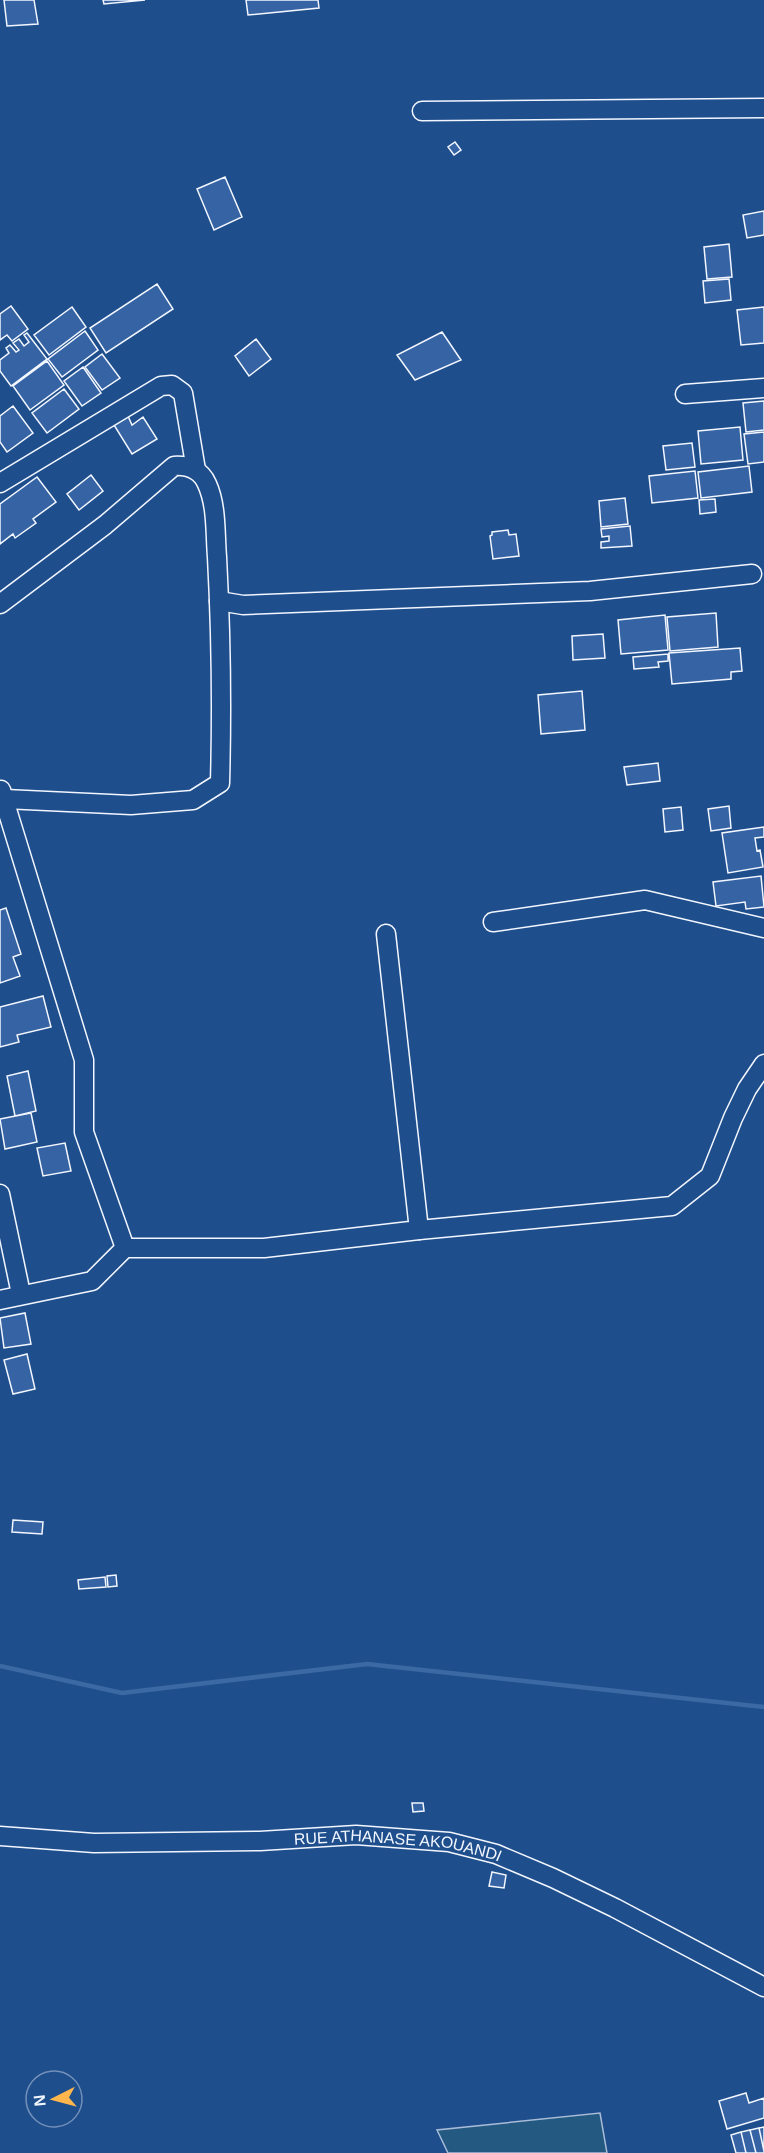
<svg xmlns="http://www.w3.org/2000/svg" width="764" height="2153" viewBox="0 0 764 2153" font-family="Helvetica,sans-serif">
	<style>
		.green { fill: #245a82; stroke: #a8bbd7; stroke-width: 1.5 }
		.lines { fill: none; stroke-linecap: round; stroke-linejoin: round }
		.stream { stroke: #3b69a3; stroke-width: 4.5 }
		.building { fill: #3563a3; stroke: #f2f6ff; stroke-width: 1.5 }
		.minor-casing { stroke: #f2f6ff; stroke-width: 21 }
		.minor { stroke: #1f4e8c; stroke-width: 18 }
		.labels { text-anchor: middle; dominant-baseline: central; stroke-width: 4.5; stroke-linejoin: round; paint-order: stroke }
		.street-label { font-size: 16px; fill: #f2f6ff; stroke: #1f4e8c }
	</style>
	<rect width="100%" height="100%" fill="#1f4e8c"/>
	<path class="green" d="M600 2113 607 2153H448L437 2130Z"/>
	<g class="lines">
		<path class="stream" d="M0 1666 122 1693 367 1664 764 1707"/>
	</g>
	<path class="building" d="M4 0H34L38 24 7 26Z
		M103 0H145L104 4Z
		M246 0H318L319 8 248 15Z
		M455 142 461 150 454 155 448 147Z
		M225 177 242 217 214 230 197 189Z
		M764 211V235L747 238 743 215Z
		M729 244 732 277 707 279 704 247Z
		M729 279 731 300 705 303 703 281Z
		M157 284 173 309 106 353 90 328Z
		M11 306 28 329 12 341 7 335 0 340V314Z
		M72 307 86 327 49 355 34 335Z
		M764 307V343L741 345 737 310Z
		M85 331 98 350 62 377 48 359Z
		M442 332 461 360 415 380 397 355Z
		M27 333 47 359 11 386 0 371V360L9 353 6 348 10 345 16 352 19 350 13 343 19 339 24 346 29 342 24 335Z
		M256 339 271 359 249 376 235 356Z
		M102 354 120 378 102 390 85 367Z
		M47 361 64 385 30 410 13 386Z
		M83 367 101 393 82 406 64 381Z
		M64 389 79 409 47 433 32 413Z
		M764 401V430L746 432 743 403Z
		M13 406 33 433 7 452 0 442V416Z
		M128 416 132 425 143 417 157 439 132 454 114 425Z
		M740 427 743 460 701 464 698 431Z
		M764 432V462L748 464 744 434Z
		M692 443 695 467 666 470 663 446Z
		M749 466 752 492 701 498 698 472Z
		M695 471 698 498 652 503 649 476Z
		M91 475 103 491 79 510 67 494Z
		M37 477 56 502 33 519 36 523 15 538 13 534 0 544V504Z
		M625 498 628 524 601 527 599 501Z
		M715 499 716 512 700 514 699 500Z
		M630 526 632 546 601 548V542L609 541V536L602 537 601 529Z
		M508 530 509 535 516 534 519 556 493 559 490 536 492 535V532Z
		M716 613 718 647 670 651 667 617Z
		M665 615 668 650 621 654 618 620Z
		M603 634 605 658 573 660 572 636Z
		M740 648 742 671 731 672V679L672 684 669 653Z
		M668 654V661L658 662 659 667 634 669 633 657Z
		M582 691 585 730 541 734 538 695Z
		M658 763 660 781 627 785 624 767Z
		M729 806 731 828 711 831 708 809Z
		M681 807 683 830 665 832 663 809Z
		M764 827V837L755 838 757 851 760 850 763 867 728 873 722 833Z
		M761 876 764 907 746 909 745 902 716 906 713 882Z
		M6 908 21 954 13 957 20 976 0 983V910Z
		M43 996 51 1027 17 1035 19 1042 0 1047V1007Z
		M28 1071 36 1111 15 1116 7 1076Z
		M31 1113 37 1142 5 1149 0 1119Z
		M65 1143 71 1171 43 1176 37 1148Z
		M25 1313 31 1344 4 1348 0 1318Z
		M27 1354 35 1389 13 1394 4 1360Z
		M13 1520 43 1522 42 1534 12 1532Z
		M116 1575 117 1586 108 1587 107 1576Z
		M105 1577 106 1587 79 1589 78 1580Z
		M412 1803H423L424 1811 413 1812Z
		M492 1872 506 1875 504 1888 489 1886Z
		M746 2093 749 2103 764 2098V2118L727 2129 719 2101Z
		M764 2127V2151L759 2128Z
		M759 2128 764 2151V2153H756L750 2130Z
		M750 2130 756 2153H746L741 2132Z
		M741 2132 746 2153H736L731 2135Z"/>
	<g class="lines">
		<defs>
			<g id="minor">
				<path d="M422 111 764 108"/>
				<path d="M685 394 764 388"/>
				<path d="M0 483 161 386 172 385 183 393 196 470"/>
				<path d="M219 601 243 605 590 591 752 574"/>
				<path d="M0 604 105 525 174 466C188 465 201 470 207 484 217 506 215 533 217 557 221 632 222 708 220 783L193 800 131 805 5 799"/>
				<path d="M1 790 84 1060V1132L125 1248"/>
				<path d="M493 922 645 900 764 928"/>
				<path d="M0 1194 21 1294"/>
				<path d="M419 1230 672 1206 710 1176 733 1118 747 1089 764 1064"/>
				<path d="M0 1300 92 1281 125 1248H264L419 1230 386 934"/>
				<path id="s1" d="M0 1836 94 1843 260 1841 356 1835 449 1842 496 1854 553 1878 615 1908 764 1987"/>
			</g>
		</defs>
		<use href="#minor" class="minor-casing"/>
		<use href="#minor" class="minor"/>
	</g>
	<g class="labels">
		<g class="street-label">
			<text stroke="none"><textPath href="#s1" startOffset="399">RUE ATHANASE AKOUANDI</textPath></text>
		</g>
	</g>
	<g transform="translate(54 2099) rotate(264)"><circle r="28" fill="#1f4e8c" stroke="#7391ba" stroke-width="1.5"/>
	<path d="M0-4.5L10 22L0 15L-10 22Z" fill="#ffb74d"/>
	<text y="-9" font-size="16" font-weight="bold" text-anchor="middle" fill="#f2f6ff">N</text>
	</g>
</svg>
